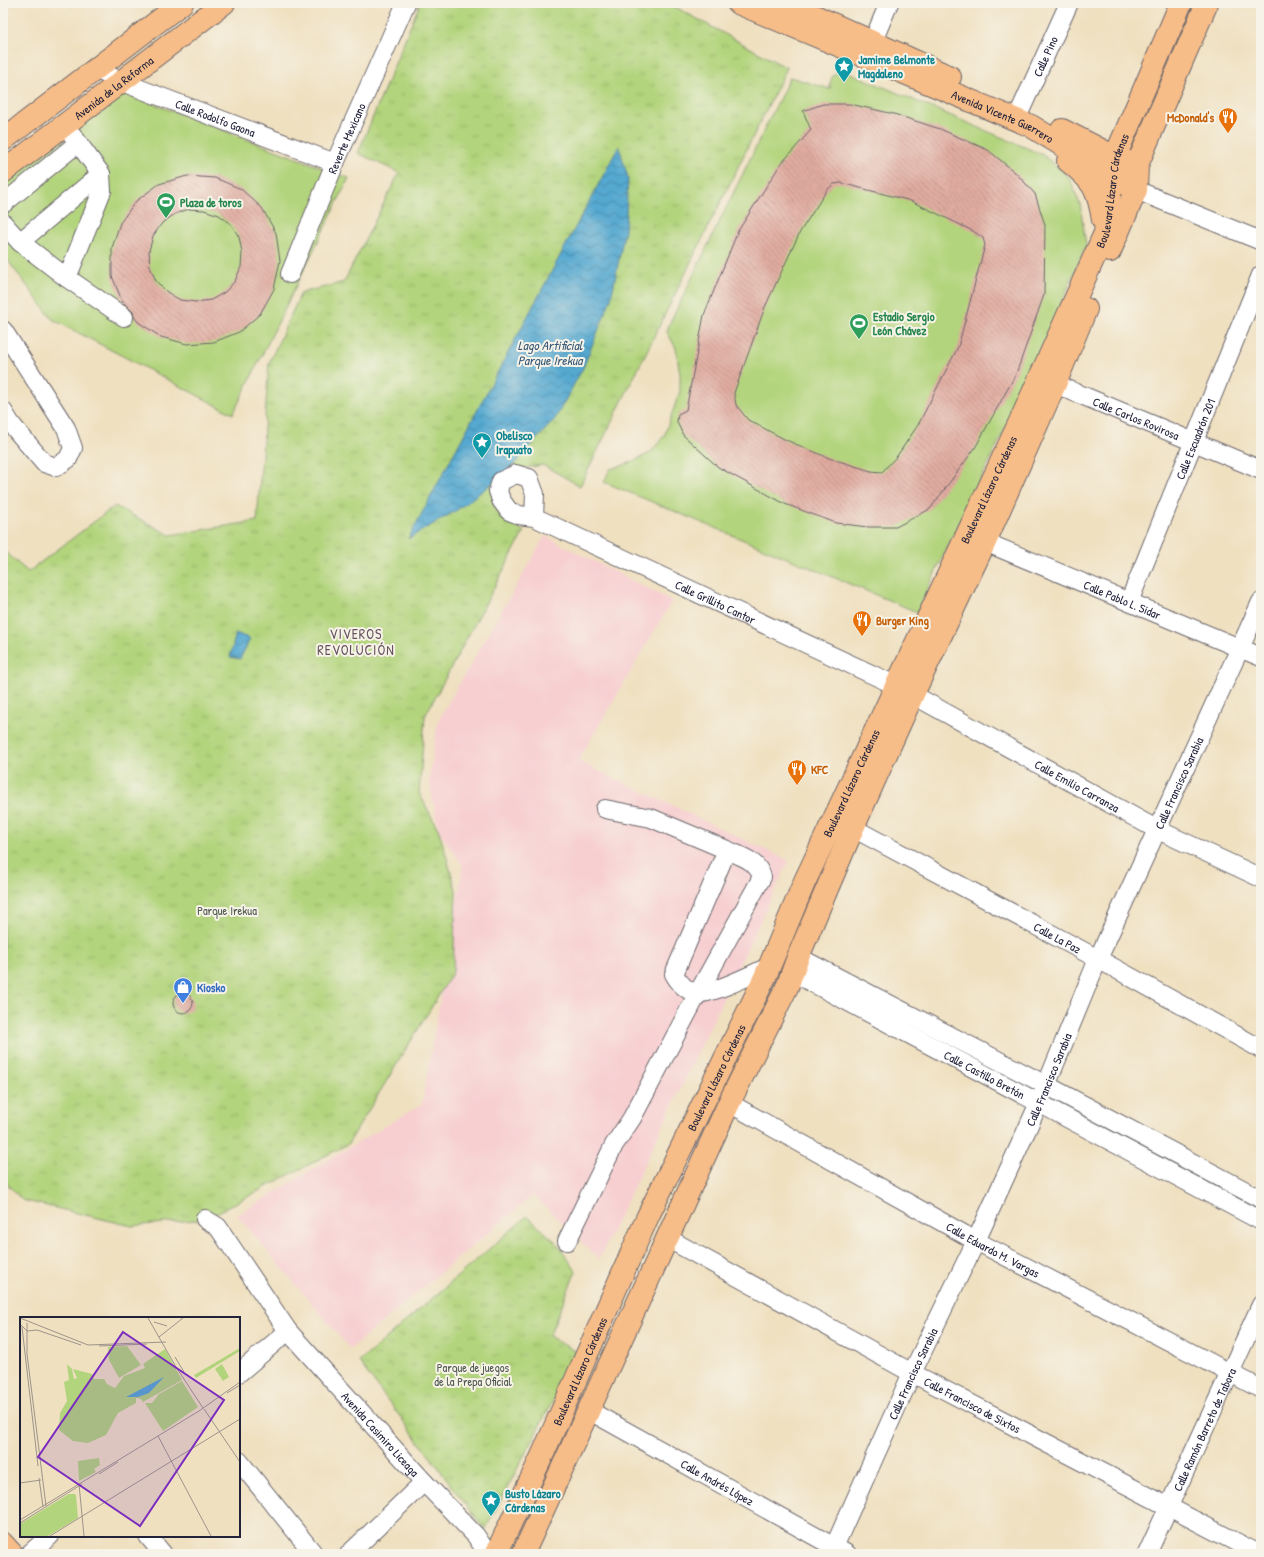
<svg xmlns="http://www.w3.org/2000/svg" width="1264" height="1557" viewBox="0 0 1264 1557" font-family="'Patrick Hand',sans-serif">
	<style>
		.built { fill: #f7cfd1 }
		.grass { fill: #b2d47c; stroke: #6a7b5c }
		.park { fill: url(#park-tufts); stroke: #6a7b5c }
		.water { fill: url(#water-waves); stroke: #3b6586 }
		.building { fill: url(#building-back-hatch); fill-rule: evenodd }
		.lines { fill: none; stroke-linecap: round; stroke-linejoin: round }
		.minor-casing { stroke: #6a646a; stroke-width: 20 }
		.major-casing { stroke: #6a646a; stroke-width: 24 }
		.minor { stroke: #fff; stroke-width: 18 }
		.major { stroke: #f7bd88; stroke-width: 22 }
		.labels { text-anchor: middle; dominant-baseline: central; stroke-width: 4; stroke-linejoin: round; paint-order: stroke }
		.street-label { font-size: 12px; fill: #22223b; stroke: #f7f3e8 }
		.culture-label { font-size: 12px; font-weight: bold; fill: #0d838f; stroke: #f7f3e8; text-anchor: start }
		.food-label { font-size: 12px; font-weight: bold; fill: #c56008; stroke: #f7f3e8; text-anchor: start }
		.leisure-label { font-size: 12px; font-weight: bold; fill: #27864d; stroke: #f7f3e8; text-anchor: start }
		.park-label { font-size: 12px; fill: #4d574e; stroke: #f7f3e8 }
		.shop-label { font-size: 12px; font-weight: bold; fill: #366cbe; stroke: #f7f3e8; text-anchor: start }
		.water-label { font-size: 13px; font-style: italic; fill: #365877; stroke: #f7f3e8 }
		.quarter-label { font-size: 14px; letter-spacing: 1px; fill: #65525e; stroke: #f7f3e8 }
		.inset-road { fill: none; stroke: #9d948b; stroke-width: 1 }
		.view { fill: #7b2cbf; fill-opacity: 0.15; stroke: #7b2cbf; stroke-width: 2 }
		.inset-edge { fill: none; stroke: #22223b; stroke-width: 2 }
	</style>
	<defs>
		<pattern id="park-tufts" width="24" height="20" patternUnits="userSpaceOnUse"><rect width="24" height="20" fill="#b2d47c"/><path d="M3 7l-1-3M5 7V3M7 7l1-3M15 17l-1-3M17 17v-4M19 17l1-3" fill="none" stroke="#99b66c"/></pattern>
		<pattern id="water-waves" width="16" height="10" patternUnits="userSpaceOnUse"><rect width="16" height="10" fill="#54a8d0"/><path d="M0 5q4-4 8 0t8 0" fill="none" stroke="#4588aa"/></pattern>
		<pattern id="building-back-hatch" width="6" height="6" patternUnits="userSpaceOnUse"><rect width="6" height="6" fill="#e1aca0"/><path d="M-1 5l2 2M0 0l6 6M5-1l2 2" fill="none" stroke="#b68c84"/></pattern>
	</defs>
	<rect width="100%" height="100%" fill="#f7f3e8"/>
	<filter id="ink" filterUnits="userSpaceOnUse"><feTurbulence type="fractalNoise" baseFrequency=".025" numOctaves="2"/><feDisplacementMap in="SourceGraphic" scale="8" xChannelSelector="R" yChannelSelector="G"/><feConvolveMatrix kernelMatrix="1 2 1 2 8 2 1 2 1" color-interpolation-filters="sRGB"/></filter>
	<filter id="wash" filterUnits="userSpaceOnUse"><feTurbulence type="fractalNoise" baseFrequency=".012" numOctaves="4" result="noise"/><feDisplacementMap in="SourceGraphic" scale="16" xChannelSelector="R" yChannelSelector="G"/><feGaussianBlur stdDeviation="0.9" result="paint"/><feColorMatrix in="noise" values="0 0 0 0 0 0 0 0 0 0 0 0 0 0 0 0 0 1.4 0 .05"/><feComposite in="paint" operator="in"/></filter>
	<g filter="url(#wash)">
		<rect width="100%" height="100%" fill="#efe0c0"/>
		<path class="built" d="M545 536 672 601 578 761 789 861 599 1259 533 1195 350 1349 237 1215 422 1104 463 866 439 831 429 780 438 721Z"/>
		<path class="grass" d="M839 71 848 72 1043 155 1069 177 1080 204 1086 245 1029 380 946 550 917 612 604 482 610 469 627 464 650 453 664 436 680 391V374L676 348 667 332 669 325 790 77 830 89C830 80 831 76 839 71Z
			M122 92 349 178 233 414 52 319 3 254V185Z"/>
		<path class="park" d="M420 3H668L787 68 580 486 543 465 513 470 493 487 494 507 524 532 425 716 419 793 439 831 456 890 453 972 348 1144 205 1219 132 1226 22 1200 3 1179V550L28 572 115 506 170 535 257 521 269 363 301 293 344 282 399 173 358 153Z
			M527 1216 558 1244 576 1271 549 1336 578 1353 485 1530 359 1362Z"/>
		<path class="water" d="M619 146 628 178 625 230 611 299 583 368 555 419 507 472 457 510 408 539Z
			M236 633 250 639 240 659 230 657Z"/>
		<g id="blocks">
			<path class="building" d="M823 104H850L894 114 940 129 988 150 1016 173 1035 194 1045 225 1044 295 1016 374 975 448 930 509 896 527H867L836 523 785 504 718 467 683 435 677 422 678 414 686 410 704 315 738 231 780 165 811 130 803 111ZM841 183 911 201 973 231 983 238 985 245 958 347 918 425 897 456 882 472 871 471 829 458 786 440 748 420 736 405 734 393 765 307 800 232 827 190 834 184Z
				M187 176 215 178 241 189 262 208 276 233 280 261 274 289 260 314 239 332 214 342 187 344 161 337 138 322 134 317 133 312 122 301 112 276V248L120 223 136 201 159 184ZM189 209 204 210 219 215 231 224 239 237 242 252 241 267 235 281 225 292 211 300 196 302 180 300 167 292 156 281 150 267 149 251 153 236 162 223 175 214Z
				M173 1003a10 10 0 1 1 20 0a10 10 0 1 1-20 0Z"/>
		</g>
	</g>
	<g filter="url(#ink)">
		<use href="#blocks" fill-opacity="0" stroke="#6a646a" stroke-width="1"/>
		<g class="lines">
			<defs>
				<g id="minor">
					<path d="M873 41 889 3"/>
					<path id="s1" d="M96 69 122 82 335 163"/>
					<path id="s2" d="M1021 109 1069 3"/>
					<path d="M65 125 101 174 102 191 67 278"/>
					<path d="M1136 190 1261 241"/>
					<path d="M3 204 78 143"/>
					<path d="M3 223 20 242 67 278 124 317"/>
					<path d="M20 242 101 174"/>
					<path id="s3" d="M290 274 335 163 406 3"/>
					<path d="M3 330 66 428 73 448 68 459 56 467 44 463 11 424 3 411"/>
					<path id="s4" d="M1055 384 1261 470"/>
					<path id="s5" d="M534 517 535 494 529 478 516 474 501 481 498 491 501 500 509 511 519 515 534 517 897 686 1156 829 1261 878"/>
					<path id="s6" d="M985 542 1261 657"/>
					<path id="s7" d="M1129 602 1261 275"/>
					<path d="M605 809 651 818 727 850 674 974C679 983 686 991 697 993 711 995 755 973 770 966"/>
					<path id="s8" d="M853 828 1098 959 1261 1049"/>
					<path d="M798 957 1046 1085 1261 1199"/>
					<path id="s9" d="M792 972 1261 1221"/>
					<path id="s10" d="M729 1103 976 1241 1261 1389"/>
					<path id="s11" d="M205 1219 218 1227 288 1331 424 1482 476 1536 488 1554"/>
					<path id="s12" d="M667 1238 912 1373 1259 1554"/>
					<path d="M567 1241 614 1145 632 1118 698 993 762 877C757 860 742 857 727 850"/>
					<path d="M239 1373 288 1331"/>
					<path id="s13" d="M588 1410 847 1554"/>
					<path d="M239 1461 314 1554"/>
					<path d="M148 1536 163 1554"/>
					<path d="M29 1554 50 1536"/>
					<path d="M349 1554 424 1482"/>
					<path id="s14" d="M831 1554 912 1373 976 1241 1039 1103 1098 959 1261 602"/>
					<path id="s15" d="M1147 1554 1261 1305"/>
				</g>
				<g id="major">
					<path id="s16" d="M738 3 1031 126 1124 183"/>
					<path d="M786 3 950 77"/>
					<path d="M1062 130 1115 157 1128 162"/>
					<path d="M3 140 182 3"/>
					<path d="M1068 161C1093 181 1098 188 1103 220"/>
					<path id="s17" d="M3 172 224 3"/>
					<path d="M1110 251 1136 190 1137 165 1207 3"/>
					<path d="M3 1544 12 1554"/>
					<path id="s18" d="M496 1554 542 1456 648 1216 765 977 804 883 1023 415 1105 233 1115 157 1181 3"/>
					<path d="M523 1554 729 1103 787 987 798 957 853 828 913 694 985 542 1055 384 1086 309"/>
				</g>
			</defs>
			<use href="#minor" class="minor-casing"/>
			<use href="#major" class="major-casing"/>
			<use href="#minor" class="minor"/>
			<use href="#major" class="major"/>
		</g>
	</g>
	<defs>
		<symbol id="sight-pin" viewBox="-11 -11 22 30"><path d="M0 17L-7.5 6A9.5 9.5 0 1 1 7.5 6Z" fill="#0f9aa8" stroke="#f7f3e8"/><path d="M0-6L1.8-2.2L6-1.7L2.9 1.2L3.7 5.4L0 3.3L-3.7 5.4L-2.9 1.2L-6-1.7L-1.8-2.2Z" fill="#fff"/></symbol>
		<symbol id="restaurant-pin" viewBox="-11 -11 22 30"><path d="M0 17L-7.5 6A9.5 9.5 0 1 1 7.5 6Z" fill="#e8710a" stroke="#f7f3e8"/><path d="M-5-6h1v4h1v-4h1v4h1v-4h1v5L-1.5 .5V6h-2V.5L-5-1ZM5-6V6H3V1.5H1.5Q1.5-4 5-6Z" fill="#fff"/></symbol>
		<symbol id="stadium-pin" viewBox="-11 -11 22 30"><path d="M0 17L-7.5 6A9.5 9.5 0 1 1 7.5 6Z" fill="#2e9e5b" stroke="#f7f3e8"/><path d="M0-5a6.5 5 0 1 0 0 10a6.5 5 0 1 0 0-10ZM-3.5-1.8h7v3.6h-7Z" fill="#fff"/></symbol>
		<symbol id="shop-pin" viewBox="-11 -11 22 30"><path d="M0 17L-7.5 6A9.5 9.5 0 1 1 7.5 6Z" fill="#3f7fe0" stroke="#f7f3e8"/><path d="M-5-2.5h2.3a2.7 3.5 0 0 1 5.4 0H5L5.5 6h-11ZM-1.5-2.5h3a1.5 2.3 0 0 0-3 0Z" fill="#fff"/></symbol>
	</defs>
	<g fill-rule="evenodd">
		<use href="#sight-pin" x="833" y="55" width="22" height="30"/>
		<use href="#restaurant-pin" x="1217" y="106" width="22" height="30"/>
		<use href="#stadium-pin" x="155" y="191" width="22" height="30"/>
		<use href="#stadium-pin" x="848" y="312" width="22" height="30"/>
		<use href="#sight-pin" x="471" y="431" width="22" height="30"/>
		<use href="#restaurant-pin" x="851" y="609" width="22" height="30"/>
		<use href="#restaurant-pin" x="786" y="758" width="22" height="30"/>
		<use href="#shop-pin" x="172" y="976" width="22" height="30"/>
		<use href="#sight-pin" x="480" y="1489" width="22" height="30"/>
	</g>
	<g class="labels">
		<g class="street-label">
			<text stroke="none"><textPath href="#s2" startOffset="58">Calle Pino</textPath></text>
			<text stroke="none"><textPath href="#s17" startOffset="139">Avenida de la Reforma</textPath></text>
			<text stroke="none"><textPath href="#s1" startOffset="129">Calle Rodolfo Gaona</textPath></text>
			<text stroke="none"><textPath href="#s16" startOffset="288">Avenida Vicente Guerrero</textPath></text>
			<text stroke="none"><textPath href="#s3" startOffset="147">Reverte Mexicano</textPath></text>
			<text stroke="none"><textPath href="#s18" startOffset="1498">Boulevard Lázaro Cárdenas</textPath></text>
			<text stroke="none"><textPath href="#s4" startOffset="88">Calle Carlos Rovirosa</textPath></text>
			<text stroke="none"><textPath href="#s7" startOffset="176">Calle Escuadrón 201</textPath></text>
			<text stroke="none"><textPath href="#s18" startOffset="1173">Boulevard Lázaro Cárdenas</textPath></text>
			<text stroke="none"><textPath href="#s6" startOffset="149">Calle Pablo L. Sidar</textPath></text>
			<text stroke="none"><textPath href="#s5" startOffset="330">Calle Grillito Cantor</textPath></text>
			<text stroke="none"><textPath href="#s14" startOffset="846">Calle Francisco Sarabia</textPath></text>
			<text stroke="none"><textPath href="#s18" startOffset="849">Boulevard Lázaro Cárdenas</textPath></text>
			<text stroke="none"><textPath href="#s5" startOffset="736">Calle Emilio Carranza</textPath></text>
			<text stroke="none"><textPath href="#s8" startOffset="232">Calle La Paz</textPath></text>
			<text stroke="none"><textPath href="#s9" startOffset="218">Calle Castillo Bretón</textPath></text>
			<text stroke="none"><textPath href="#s18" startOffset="525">Boulevard Lázaro Cárdenas</textPath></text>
			<text stroke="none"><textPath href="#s14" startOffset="522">Calle Francisco Sarabia</textPath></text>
			<text stroke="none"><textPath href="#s10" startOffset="302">Calle Eduardo M. Vargas</textPath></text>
			<text stroke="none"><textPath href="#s18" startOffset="201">Boulevard Lázaro Cárdenas</textPath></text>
			<text stroke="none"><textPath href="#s14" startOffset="198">Calle Francisco Sarabia</textPath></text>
			<text stroke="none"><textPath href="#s12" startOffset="348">Calle Francisco de Sixtos</textPath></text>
			<text stroke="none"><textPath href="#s15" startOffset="137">Calle Ramón Barreto de Tabora</textPath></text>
			<text stroke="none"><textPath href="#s11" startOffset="279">Avenida Casimiro Liceaga</textPath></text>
			<text stroke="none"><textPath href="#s13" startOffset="148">Calle Andrés López</textPath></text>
		</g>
		<g class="culture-label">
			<text x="858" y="59">Jamime Belmonte<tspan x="858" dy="14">Magdaleno</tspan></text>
			<text x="496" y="435">Obelisco<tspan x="496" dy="14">Irapuato</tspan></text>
			<text x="505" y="1493">Busto Lázaro<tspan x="505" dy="14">Cárdenas</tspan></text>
		</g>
		<g class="food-label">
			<text x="1214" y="117" text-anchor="end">McDonald's</text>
			<text x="876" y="620">Burger King</text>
			<text x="811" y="769">KFC</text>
		</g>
		<g class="leisure-label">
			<text x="180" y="202">Plaza de toros</text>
			<text x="873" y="316">Estadio Sergio<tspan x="873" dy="14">León Chávez</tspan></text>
		</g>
		<g class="park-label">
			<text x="227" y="910">Parque Irekua</text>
			<text x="473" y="1367">Parque de juegos<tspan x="473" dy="14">de la Prepa Oficial</tspan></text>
		</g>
		<g class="shop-label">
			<text x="197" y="987">Kiosko</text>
		</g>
		<g class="water-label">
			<text x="550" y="345">Lago Artificial<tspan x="550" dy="15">Parque Irekua</tspan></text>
		</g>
		<g class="quarter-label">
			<text x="356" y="633">VIVEROS<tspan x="356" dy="16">REVOLUCIÓN</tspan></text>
		</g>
	</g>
	<g transform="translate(20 1317)">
		<rect width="220" height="220" fill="#efe0c0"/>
		<path d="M107 29 121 48 99 61 89 43 88 30ZM162 64 178 90 143 114 125 86H132L139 77Z" fill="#b2d47c"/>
		<path d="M220 31V34L176 61 174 58ZM145 32 162 63 123 85 121 82 116 81V86L98 96 86 118 68 126 53 124 39 113 40 96 47 84 44 65 49 63 47 47 52 52 54 62 57 61 53 52 72 57 74 62H84L87 67 95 71 104 59 125 51 123 47ZM202 47 209 60 203 64 195 52ZM79 141 80 148 74 152 76 155 59 164 58 144ZM49 177H55L56 179 58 201 28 219H0V207Z" fill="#b2d47c"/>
		<path d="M144 60 129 76 118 80H106Z" fill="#54a8d0"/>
		<path class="inset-road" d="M0 1 68 28 146 25M128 1 156 50 183 91M134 5 147 9M7 6V37L26 189M0 7 7 14 17 13 61 28M2 10 18 149M139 20 163 1M79 29 127 27M155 40 164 55M207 76 220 68M184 92 220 145M138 119 191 219M79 157 98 145M19 161 23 190M0 166 21 163M59 167 64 219M0 203 179 94 220 65M0 206 62 167M30 219 220 102"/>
		<path class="view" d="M103 15 204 83 120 209 18 140Z"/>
		<rect width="220" height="220" class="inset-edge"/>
	</g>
	<rect width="1264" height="1557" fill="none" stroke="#f7f3e8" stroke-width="16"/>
</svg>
